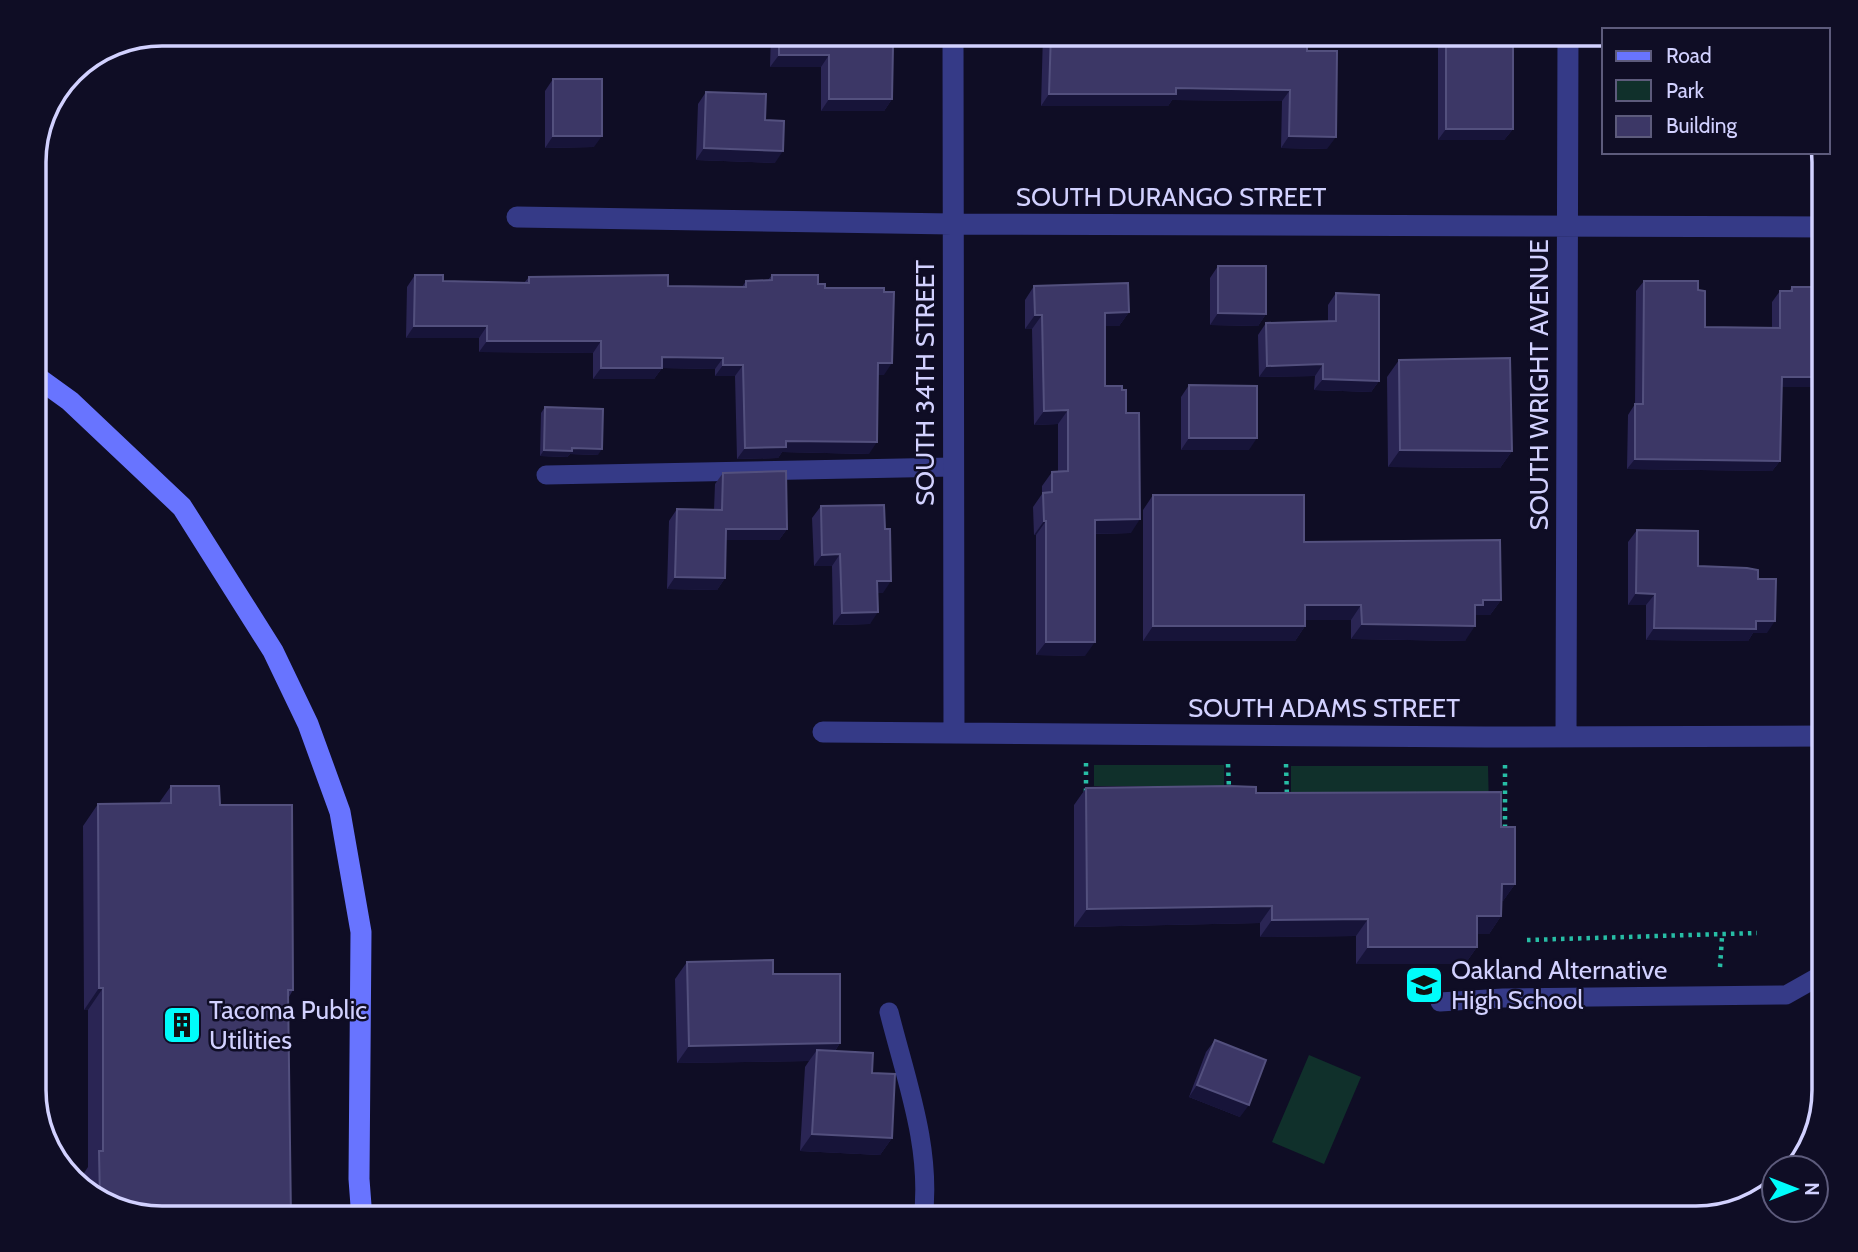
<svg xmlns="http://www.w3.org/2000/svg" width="1858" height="1252" viewBox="0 0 1858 1252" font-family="Cabin,sans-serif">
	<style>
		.green { fill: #10302b }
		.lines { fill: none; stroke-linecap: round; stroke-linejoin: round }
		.path { stroke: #27bda5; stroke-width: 4.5; stroke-dasharray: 3.5 5; stroke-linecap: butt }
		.lane { stroke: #353a87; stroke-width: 19 }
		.street { stroke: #353a87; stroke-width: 21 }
		.secondary { stroke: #6874ff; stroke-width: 21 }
		.wall { fill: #2a2554 }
		.shaded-wall { fill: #171439 }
		.building { fill: #3c3766; stroke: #53507e; stroke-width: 2 }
		.labels { text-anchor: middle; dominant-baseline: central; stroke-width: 5; stroke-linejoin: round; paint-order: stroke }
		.street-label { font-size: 26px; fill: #d2d1ff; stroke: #0f0d25 }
		.poi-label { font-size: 26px; fill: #d2d1ff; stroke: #0f0d25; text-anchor: start }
		.rim { fill: none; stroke: #d2d1ff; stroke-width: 3.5 }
	</style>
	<rect width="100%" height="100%" fill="#0f0d25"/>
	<path class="green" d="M1094 765H1224V797L1152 803V786H1094Z
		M1291 766H1488L1489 809 1291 810Z
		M1309 1055 1361 1077 1324 1164 1272 1142Z"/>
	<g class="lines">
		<path class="path" d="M1086 763V792
			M1228 764 1229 789
			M1286 764 1287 798
			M1505 765V830
			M1527 940 1757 933
			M1720 967 1722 937"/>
		<path class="lane" d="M546 475 953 467
			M1440 1002 1503 998 1786 995 1825 973
			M889 1012C906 1080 932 1148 923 1219"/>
		<path class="street" d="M953 33 954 733
			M517 217 952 224 1825 227
			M823 732 1485 737 1825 736
			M1566 737 1568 33"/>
		<path class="secondary" d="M34 375 70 401 182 507 273 651 308 724 340 812 361 932 359 1179 362 1219"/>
	</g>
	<path class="wall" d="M771 33H869V46L892 99 884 111H821V67H770Z
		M1043 33H1251V40L1307 51 1327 149 1281 148 1282 101 1172 100 1168 106H1041Z
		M1438 33H1490V45L1513 129 1504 140H1438Z
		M553 79 594 147 545 148V91Z
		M706 92 765 120 775 163 696 160 698 104Z
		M1218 266 1266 314 1258 326 1210 325V278Z
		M415 275 443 281 524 283 529 277 668 286 742 287 746 281 768 280 772 275 818 284 825 288 884 375H878L869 454 782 452 778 458 737 459 735 376H715V369L662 368 654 379H593V353L479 352V338H406L407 287Z
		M1644 281 1698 290 1705 327 1772 328V302L1780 291H1789L1792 287H1825V378H1820L1813 387H1782L1780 461 1772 471 1627 469 1628 415 1635 404 1636 291Z
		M1034 286 1129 312 1119 326H1105V386L1126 413 1131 533 1095 534 1085 656 1036 655V535H1034L1033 507 1042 494V486L1052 472H1058V424L1034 425 1032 329H1025V300Z
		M1336 293 1379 381 1371 392 1314 390 1315 376 1259 377 1258 335 1266 323 1328 321V305Z
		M1399 360 1512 451 1500 468 1388 467 1387 377Z
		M1189 385 1249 450H1181V397Z
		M545 407 598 455 570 454 567 457 540 456 541 413Z
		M723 473 787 529 779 540H726L725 578 717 590 667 589 669 521 677 509 714 510 715 484Z
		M1153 495 1304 542 1501 600 1490 615H1476L1465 641 1351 639V620H1305V626L1295 641H1143V510Z
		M821 506 883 593H877L870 624 833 625 832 566H814L812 518Z
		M1637 530 1698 566 1758 579 1767 633H1753L1748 641 1646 640V605H1628V542Z
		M171 786 220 805 293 990 162 1219 90 1197 84 1191V1173L88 1167V1010H84L83 826 98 804 159 803Z
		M1086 788 1256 793 1501 827 1515 884 1503 901H1501V916L1489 934H1477V947L1465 964H1356V936L1260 937V923L1074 927V805Z
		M687 962 773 974 840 1043 835 1051 872 1073 892 1138 880 1155 800 1151 805 1067 809 1061 677 1063 675 979Z
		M1215 1040 1240 1117 1189 1097 1206 1052Z"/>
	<path class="shaded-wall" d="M779 55H829L821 67H770Z
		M1176 88 1290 90 1282 101 1172 100 1168 106H1041L1049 94Z
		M829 99H892L884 111H821Z
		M1446 129H1513L1504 140H1438Z
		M553 136H602L594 147 545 148Z
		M1289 136 1336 137 1327 149 1281 148Z
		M704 148 783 151 775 163 696 160Z
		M1129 312 1119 326H1095L1105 313Z
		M1218 313 1266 314 1258 326 1210 325Z
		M1035 315H1042L1032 329H1025Z
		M414 326H487L479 338H406Z
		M487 341H601L593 353 479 352Z
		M662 357 723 358 715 369 662 368 654 379H593L601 368Z
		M878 363H892L884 375H870Z
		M1323 364 1315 376 1259 377 1267 366Z
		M723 365H743L735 376H715Z
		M1821 367H1825V378H1820L1813 387H1775L1782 377Z
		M1323 379 1379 381 1371 392 1314 390Z
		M1068 410 1058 424 1034 425 1044 411Z
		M1189 438H1257L1249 450H1181Z
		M786 441 877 442 869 454 782 452 778 458 737 459 745 448Z
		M572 448 602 449 598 455 570 454 567 457 540 456 544 450Z
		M1400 450 1512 451 1500 468 1388 467Z
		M1635 459 1780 461 1772 471 1627 469Z
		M1140 519 1131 533 1085 534 1095 520Z
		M1044 521H1046L1036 535H1034Z
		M726 529H787L779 540H718Z
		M840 554 832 566H814L822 555Z
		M675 577 725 578 717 590 667 589Z
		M877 581H891L883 593H868Z
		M1636 593 1655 594 1646 605H1628Z
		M1483 600H1501L1490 615H1476L1473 620 1475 605Z
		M1305 605H1361L1351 620H1295Z
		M878 612 870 624 833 625 842 613Z
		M1756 621H1775L1767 633H1753L1748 641 1646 640 1654 628Z
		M1362 624 1475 626 1465 641 1351 639Z
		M1153 626H1305L1295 641H1143Z
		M1046 642H1095L1085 656 1036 655Z
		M1502 884H1515L1503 901H1490Z
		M1272 906 1260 923 1074 927 1087 909Z
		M1477 916H1501L1489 934H1465Z
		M1368 919 1356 936 1260 937 1272 920Z
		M1368 947H1477L1465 964H1356Z
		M99 988H103L88 1010H84Z
		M840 1043 828 1061 817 1050 809 1061 677 1063 689 1046Z
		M1197 1085 1249 1105 1240 1117 1189 1097Z
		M812 1134 892 1138 880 1155 800 1151Z"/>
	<path class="building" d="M779 33H869V46H893L892 99H829V55H779Z
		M1051 33H1251V40L1307 41V51H1337L1336 137 1289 136 1290 90 1176 88V94H1049Z
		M1446 33H1490V45H1513V129H1446Z
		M553 79H602V136H553Z
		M706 92 766 94 765 120 784 121 783 151 704 148Z
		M1218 266H1266V314L1218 313Z
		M415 275H443V281L529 283V277L668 275V286L746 287V281L772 280V275H818V284H825V288H884V292H894L892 363H878L877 442 786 441V447L745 448 743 365H723V358L662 357V368H601V341H487V326H414Z
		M1644 281H1698V290L1705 291V327L1780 328V291H1792V287H1825V367H1821V377H1782L1780 461 1635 459V404H1643Z
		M1128 283 1129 312 1105 313V386H1122V390H1126V413H1139L1140 519 1095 520V642H1046V521H1044L1043 493 1052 492V472L1068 471V410L1044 411 1042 315H1035L1034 286Z
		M1336 293 1379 295V381L1323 379V364L1267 366 1266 323 1336 321Z
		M1510 358 1512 451 1400 450 1399 360Z
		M1189 385 1257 386V438H1189Z
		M545 407 603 409 602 449 572 448V451L544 450Z
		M786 471 787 529H726L725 578 675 577 677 509 722 510 723 473Z
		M1153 495H1304V542L1500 540 1501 600H1483V605H1475V626L1362 624 1361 605H1305V626H1153Z
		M884 505 885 529H890L891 581H877L878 612 842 613 840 554 822 555 821 506Z
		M1637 530 1698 531V566L1747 568 1758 570V579H1776L1775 621H1756V629L1654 628 1655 594 1636 593Z
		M171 786H219L220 805H292L293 990H288L291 1219H162L100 1200 99 1151H103V988H99L98 804 171 803Z
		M1230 786 1256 787V793L1501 792V827H1515V884H1502L1501 916H1477V947H1368V919L1272 920V906L1087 909 1086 788Z
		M773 960V974H840V1043L689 1046 687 962Z
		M1215 1040 1266 1060 1249 1105 1197 1085Z
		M817 1050 873 1053 872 1073 895 1074 892 1138 812 1134Z"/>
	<defs>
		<symbol id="school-square" viewBox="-11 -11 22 22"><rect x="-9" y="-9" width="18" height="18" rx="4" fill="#00fcfb" stroke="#0f0d25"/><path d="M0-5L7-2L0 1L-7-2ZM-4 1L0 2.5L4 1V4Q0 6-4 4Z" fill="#111"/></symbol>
		<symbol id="building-square" viewBox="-11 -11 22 22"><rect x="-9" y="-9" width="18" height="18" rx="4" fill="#00fcfb" stroke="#0f0d25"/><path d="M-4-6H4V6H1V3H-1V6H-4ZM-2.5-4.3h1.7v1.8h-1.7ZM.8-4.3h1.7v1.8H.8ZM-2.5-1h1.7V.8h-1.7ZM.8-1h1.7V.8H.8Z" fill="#111"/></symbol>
	</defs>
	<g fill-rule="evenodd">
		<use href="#school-square" x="1402" y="963" width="44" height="44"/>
		<use href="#building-square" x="160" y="1003" width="44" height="44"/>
	</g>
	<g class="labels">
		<g class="street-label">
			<text x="1171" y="197">SOUTH DURANGO STREET</text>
			<text transform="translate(925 383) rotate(-90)">SOUTH 34TH STREET</text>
			<text transform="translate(1539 385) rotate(-90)">SOUTH WRIGHT AVENUE</text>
			<text x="1324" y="708">SOUTH ADAMS STREET</text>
		</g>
		<g class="poi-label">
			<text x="1451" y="970">Oakland Alternative<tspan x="1451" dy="30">High School</tspan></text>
			<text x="209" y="1010">Tacoma Public<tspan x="209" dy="30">Utilities</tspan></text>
		</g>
	</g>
	<path d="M0 0H1858V1252H0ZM162 46H1696A116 116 0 0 1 1812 162V1090A116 116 0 0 1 1696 1206H162A116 116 0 0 1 46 1090V162A116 116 0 0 1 162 46Z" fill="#0f0d25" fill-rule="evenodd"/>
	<path class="rim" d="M162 46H1696A116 116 0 0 1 1812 162V1090A116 116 0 0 1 1696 1206H162A116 116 0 0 1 46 1090V162A116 116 0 0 1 162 46Z"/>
	<rect x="1602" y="28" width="228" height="126" fill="#0f0d25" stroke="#5d5b7c" stroke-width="2"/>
	<rect x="1616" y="51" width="35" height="10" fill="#6874ff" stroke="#5d5b7c" stroke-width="2"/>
	<text x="1666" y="63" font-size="21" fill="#d2d1ff">Road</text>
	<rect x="1616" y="80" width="35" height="21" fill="#10302b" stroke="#5d5b7c" stroke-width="2"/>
	<text x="1666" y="98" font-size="21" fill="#d2d1ff">Park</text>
	<rect x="1616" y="116" width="35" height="21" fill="#3c3766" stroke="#5d5b7c" stroke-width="2"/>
	<text x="1666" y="133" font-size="21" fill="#d2d1ff">Building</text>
	<g transform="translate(1795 1189) rotate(90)"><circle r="33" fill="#0f0d25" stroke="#5d5b7c" stroke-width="2"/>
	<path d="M0-5L12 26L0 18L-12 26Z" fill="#00fcfb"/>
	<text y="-10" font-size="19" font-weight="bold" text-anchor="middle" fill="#d2d1ff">N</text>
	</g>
</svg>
